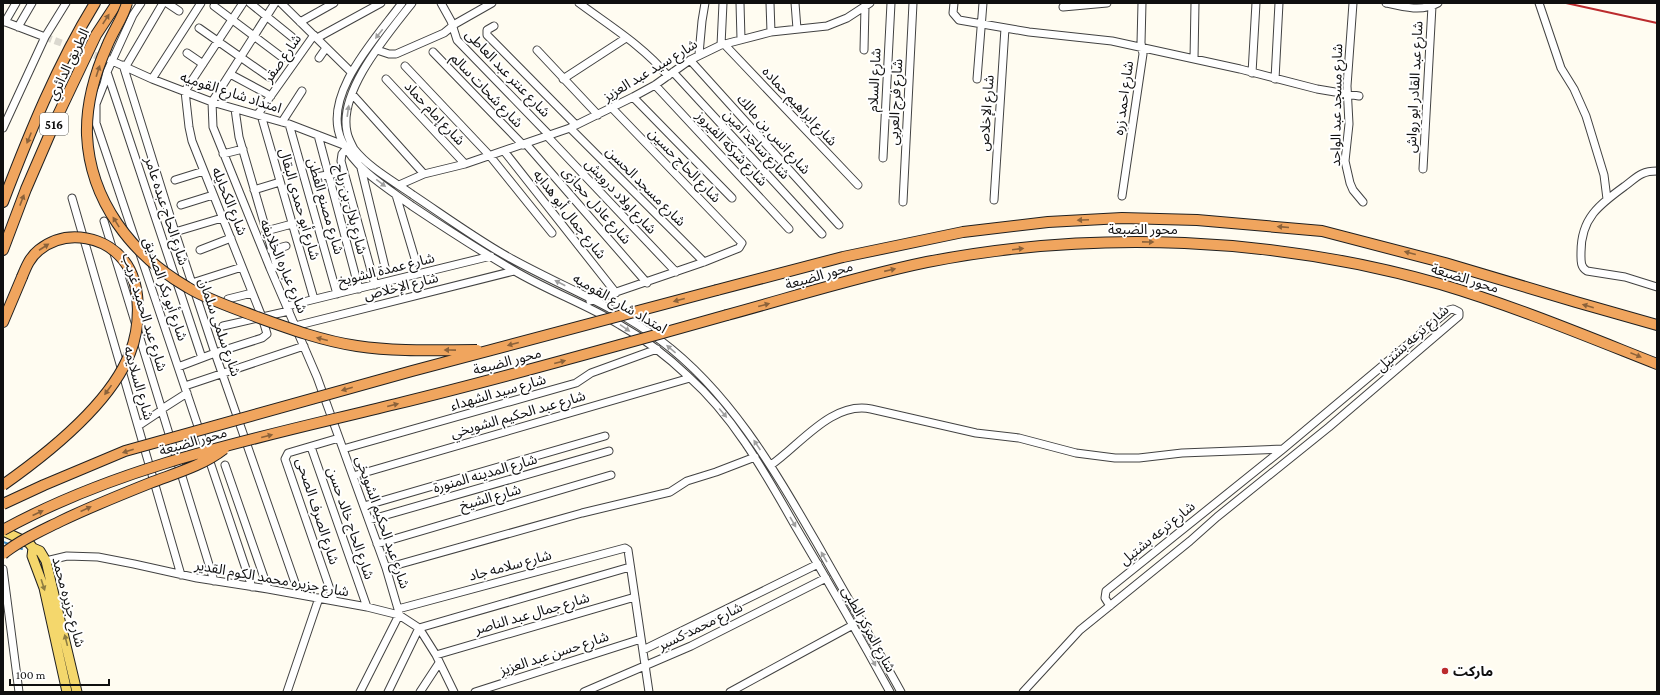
<svg xmlns="http://www.w3.org/2000/svg" width="1660" height="695" viewBox="0 0 1660 695" font-family="'Crimson Pro','Noto Sans Arabic',serif">
	<style>
		.lines { fill: none; stroke-linecap: round; stroke-linejoin: round }
		.stream { stroke: #418fc9; stroke-width: 2 }
		.minor-tunnel { stroke: #dbd8cf; stroke-width: 7; stroke-dasharray: 7 3.5; stroke-linecap: butt }
		.minor-casing { stroke: #424242; stroke-width: 9 }
		.major-casing { stroke: #202020; stroke-width: 11 }
		.highway-casing { stroke: #202020; stroke-width: 12 }
		.minor { stroke: #fff; stroke-width: 7 }
		.major { stroke: #f4d76c; stroke-width: 9 }
		.highway { stroke: #f0a55e; stroke-width: 10 }
		.rail { stroke: #bb2b2d; stroke-width: 2 }
		.highway-bridge-casing { stroke: #202020; stroke-width: 12; stroke-linecap: butt }
		.highway-bridge { stroke: #f0a55e; stroke-width: 10 }
		.oneway { fill: #8b623a }
		.oneway2 { fill: #9f9f9f }
		.oneway3 { fill: #8d7d42 }
		.poi-dot { fill: #bb2b2d; stroke: #fff; stroke-width: 1.5 }
		.labels { text-anchor: middle; dominant-baseline: central; stroke-width: 4; stroke-linejoin: round; paint-order: stroke }
		.shield { fill: #fff; stroke: #575757; stroke-width: 1 }
		.shield-label { font-size: 13px; font-weight: bold; fill: #0f0f0f }
		.street-label { font-size: 14px; fill: #0f0f0f; stroke: #fff }
		.poi-label { font-size: 14px; font-weight: bold; fill: #0f0f0f; stroke: #fff; text-anchor: start }
	</style>
	<rect width="100%" height="100%" fill="#fffcf1"/>
	<g class="lines">
		<path class="stream" d="M3 542 9 544
			M17 547 22 549"/>
		<path class="minor-tunnel" d="M45 37 105 59"/>
		<defs>
			<path id="minor" d="M141 3 133 15 107 72 104 84 96 104V123L252 587
				M167 3 179 11
				M250 3 292 37
				M275 3 212 102 213 127 270 268 317 377 386 568 398 609 399 615 360 692
				M281 3 351 72
				M402 3C377 37 320 96 342 141 356 170 387 188 412 206 445 228 479 250 513 270 548 291 586 304 620 325 645 339 668 357 689 377 736 419 766 475 797 529 829 583 860 637 890 692
				M441 3 451 21 457 40 550 136
				M579 3C610 26 643 46 668 76
				M740 3 741 39
				M770 3 771 32
				M795 3 797 29
				M954 3 953 13 959 20 1029 32 1112 41 1240 69 1317 89 1359 96
				M1353 3 1347 86 1349 124 1345 161 1350 183 1353 190 1363 202
				M1386 3C1403 7 1422 12 1438 3
				M1539 3 1561 68 1574 89 1586 116 1604 175 1607 199
				M214 6 283 58
				M1063 7 1107 3
				M3 21 45 37
				M5 22 16 3
				M300 22 334 3
				M494 26 487 30V35L576 125
				M18 27 32 3
				M199 28 269 77
				M317 38 381 3
				M724 44 858 185
				M721 45 723 3
				M377 50 389 54H396L444 33 455 24 492 3
				M537 50 598 115
				M864 50 865 6
				M433 52 523 145
				M187 53 203 64
				M699 54 702 21 705 3
				M319 58 326 48
				M1194 59 1195 3
				M110 60 152 79 212 102 289 124 354 149C369 168 393 181 413 195 443 215 472 236 503 254 555 284 612 304 660 340 731 393 775 471 819 547 846 595 874 643 901 692
				M690 60 839 225
				M123 65 175 232 215 353 299 594
				M126 66 163 3
				M405 66 490 156 552 233
				M107 72 202 358
				M673 72 822 234
				M1252 73 1256 3
				M230 74 271 96
				M152 79 201 3
				M386 79 465 164
				M563 79 626 38
				M977 79 983 3
				M1275 79 1279 3
				M655 85 789 229
				M352 94 424 174
				M633 97 732 198
				M235 109 239 137 276 264 275 267 270 268
				M258 114 314 35
				M261 115 314 299
				M282 122 302 91
				M289 124 337 294
				M3 128 45 37 66 3
				M570 128 704 262
				M318 135 359 289
				M548 137 676 272
				M526 144 647 283
				M346 149 342 154 341 161 375 285
				M354 149C351 143 348 138 347 132 338 91 388 34 412 3
				M504 151 616 293
				M223 154 243 149
				M883 158 891 3
				M361 168 385 267
				M1423 169 1432 6
				M1657 171C1641 171 1637 177 1625 186 1599 205 1581 218 1581 252 1581 260 1580 267 1587 271L1625 277 1657 287
				M316 177 344 172
				M175 180 204 171
				M399 185 424 174 465 164 570 128 633 97 655 85 690 60 721 45 771 32 827 26 847 18 870 3
				M254 190 280 182
				M396 195 416 262
				M1122 196 1143 54 1141 43 1142 3
				M72 198 181 575
				M994 200 1005 28
				M903 202 913 3
				M181 205 213 195
				M104 221 162 410 138 426
				M266 231 292 224
				M175 232 222 218
				M200 250 231 238
				M271 250 286 246
				M192 283 242 267
				M228 299 252 293
				M590 301 704 262 739 248 742 243 612 108
				M287 306 491 256
				M223 326 289 311
				M295 326 514 271
				M178 367 215 353 262 338 267 334 262 317 192 141 189 127 185 91 243 3
				M185 386 304 346
				M187 393 162 409V411L214 581
				M311 447 367 607
				M343 449 576 383 591 373 657 349
				M225 465 268 589
				M771 465C800 445 832 401 871 409L976 433 1019 438 1076 453 1115 458H1139L1182 453 1283 449
				M353 476 690 378
				M364 506 605 436
				M369 520 609 451
				M377 544 611 475
				M46 561 67 556 98 557 134 564 197 578 268 589 367 607 399 615 419 628 436 655 454 692
				M386 568 582 513 670 492 687 481 716 472 755 457
				M3 569 19 692
				M334 601 285 459 288 453 339 438
				M398 609 625 548 628 550 649 692
				M643 650 818 564
				M436 655 635 597
				M287 692 319 598
				M388 692 419 628 630 567
				M420 692 439 663
				M475 692 641 639
				M584 692 691 646 826 578
				M730 692 853 625
				M1023 692 1080 630 1190 541 1217 517 1329 427 1459 316V312L1453 309 1449 310 1283 449 1106 591 1105 598 1110 606"/>
			<path id="major" d="M3 531 29 543 33 548 40 551 46 561 77 692
				M33 548 32 556 44 588 67 692"/>
			<path id="highway" d="M3 202C29 134 57 65 95 3
				M3 250 26 189 58 115 96 35 117 3
				M717 290 843 257 963 232 1048 222 1122 218 1197 220 1322 231 1445 263 1576 302 1657 325
				M727 315C793 297 859 276 927 262 1096 229 1274 237 1440 284 1514 306 1586 336 1657 364
				M3 322 22 277"/>
		</defs>
		<use href="#minor" class="minor-casing"/>
		<use href="#major" class="major-casing"/>
		<use href="#highway" class="highway-casing"/>
		<use href="#minor" class="minor"/>
		<use href="#major" class="major"/>
		<use href="#highway" class="highway"/>
		<path class="rail" d="M1566 3 1657 23"/>
		<defs>
			<path id="highway-bridge" d="M127 3C123 18 113 31 107 46 95 73 86 105 87 135 90 201 132 255 187 287 208 300 234 308 257 317 290 329 323 341 357 346 397 352 438 350 477 350
				M3 485C47 454 110 405 130 353 140 328 142 289 127 265 108 236 67 228 39 250 30 257 26 267 22 277
				M3 504 44 485 125 451 412 371 717 290
				M3 530C125 463 263 437 396 404 507 377 617 346 727 315
				M3 554C20 540 41 531 61 521 90 507 120 495 150 483 176 473 202 466 224 449"/>
		</defs>
		<use href="#highway-bridge" class="highway-bridge-casing"/>
		<use href="#highway-bridge" class="highway-bridge"/>
	</g>
	<defs><path id="oneway-solid" d="M-6-.8H1V-3.2L6.5 0L1 3.2V.8H-6Z"/></defs>
	<g class="oneway">
		<use href="#oneway-solid" transform="translate(106 19) rotate(-57)"/>
		<use href="#oneway-solid" transform="translate(98 71) rotate(-72)"/>
		<use href="#oneway-solid" transform="translate(29 138) rotate(112)"/>
		<use href="#oneway-solid" transform="translate(22 200) rotate(-69)"/>
		<use href="#oneway-solid" transform="translate(1083 220) rotate(177)"/>
		<use href="#oneway-solid" transform="translate(116 222) rotate(-122)"/>
		<use href="#oneway-solid" transform="translate(1283 227) rotate(-175)"/>
		<use href="#oneway-solid" transform="translate(1148 242) rotate(1)"/>
		<use href="#oneway-solid" transform="translate(44 247) rotate(-33)"/>
		<use href="#oneway-solid" transform="translate(1018 249) rotate(-7)"/>
		<use href="#oneway-solid" transform="translate(1410 253) rotate(-165)"/>
		<use href="#oneway-solid" transform="translate(890 270) rotate(-13)"/>
		<use href="#oneway-solid" transform="translate(679 300) rotate(165)"/>
		<use href="#oneway-solid" transform="translate(764 305) rotate(-15)"/>
		<use href="#oneway-solid" transform="translate(1588 306) rotate(-164)"/>
		<use href="#oneway-solid" transform="translate(322 339) rotate(-166)"/>
		<use href="#oneway-solid" transform="translate(513 344) rotate(165)"/>
		<use href="#oneway-solid" transform="translate(450 350) rotate(-179)"/>
		<use href="#oneway-solid" transform="translate(1636 355) rotate(22)"/>
		<use href="#oneway-solid" transform="translate(560 362) rotate(-15)"/>
		<use href="#oneway-solid" transform="translate(347 389) rotate(164)"/>
		<use href="#oneway-solid" transform="translate(108 390) rotate(126)"/>
		<use href="#oneway-solid" transform="translate(393 405) rotate(-14)"/>
		<use href="#oneway-solid" transform="translate(267 436) rotate(-14)"/>
		<use href="#oneway-solid" transform="translate(128 451) rotate(162)"/>
		<use href="#oneway-solid" transform="translate(86 509) rotate(-25)"/>
		<use href="#oneway-solid" transform="translate(38 513) rotate(-25)"/>
	</g>
	<g class="oneway2">
		<use href="#oneway-solid" transform="translate(379 34) rotate(128)"/>
		<use href="#oneway-solid" transform="translate(348 111) rotate(-82)"/>
		<use href="#oneway-solid" transform="translate(381 183) rotate(37)"/>
		<use href="#oneway-solid" transform="translate(560 283) rotate(-153)"/>
		<use href="#oneway-solid" transform="translate(625 328) rotate(34)"/>
		<use href="#oneway-solid" transform="translate(671 349) rotate(-140)"/>
		<use href="#oneway-solid" transform="translate(723 413) rotate(50)"/>
		<use href="#oneway-solid" transform="translate(757 445) rotate(-124)"/>
		<use href="#oneway-solid" transform="translate(793 522) rotate(60)"/>
		<use href="#oneway-solid" transform="translate(824 557) rotate(-120)"/>
		<use href="#oneway-solid" transform="translate(873 661) rotate(61)"/>
	</g>
	<g class="oneway3">
		<use href="#oneway-solid" transform="translate(43 585) rotate(72)"/>
		<use href="#oneway-solid" transform="translate(66 640) rotate(-104)"/>
	</g>
	<circle class="poi-dot" cx="1445" cy="671" r="4"/>
	<g class="labels">
		<rect class="shield" x="40" y="113" width="28" height="22" rx="3"/>
		<g class="shield-label">
			<text x="54" y="124">516</text>
		</g>
		<g class="street-label">
			<text transform="translate(282 58) rotate(-55)">شارع صقر</text>
			<text transform="translate(68 64) rotate(-64)">الطريق الدائري</text>
			<text transform="translate(650 70) rotate(-31)">شارع سيد عبد العزيز</text>
			<text transform="translate(508 73) rotate(46)">شارع عنتر عبد العاطى</text>
			<text transform="translate(874 80) rotate(-87)">شارع السلام</text>
			<text transform="translate(1414 87) rotate(-87)">شارع عبد القادر ابو رواش</text>
			<text transform="translate(487 90) rotate(46)">شارع شحات سالم</text>
			<text transform="translate(231 92) rotate(18)">امتداد شارع القوميه</text>
			<text transform="translate(1123 98) rotate(-82)">شارع احمد زره</text>
			<text transform="translate(895 102) rotate(-87)">شارع فرج العربى</text>
			<text transform="translate(1336 105) rotate(-89)">شارع مسجد عبد الواحد</text>
			<text transform="translate(800 106) rotate(47)">شارع ابراهيم حماده</text>
			<text transform="translate(435 113) rotate(47)">شارع إمام حماد</text>
			<text transform="translate(986 113) rotate(-86)">شارع الإخلاص</text>
			<text transform="translate(774 134) rotate(48)">شارع انس بن مالك</text>
			<text transform="translate(757 144) rotate(47)">شارع ساجد امين</text>
			<text transform="translate(732 148) rotate(47)">شارع شركه الفيروز</text>
			<text transform="translate(685 165) rotate(46)">شارع الحاج حسين</text>
			<text transform="translate(646 186) rotate(45)">شارع مسجد الحسن</text>
			<text transform="translate(621 196) rotate(47)">شارع اولاد درويش</text>
			<text transform="translate(230 201) rotate(68)">شارع الكحايله</text>
			<text transform="translate(300 204) rotate(74)">شارع أبو حمدى البقال</text>
			<text transform="translate(597 205) rotate(49)">شارع عادل حجازى</text>
			<text transform="translate(326 206) rotate(74)">شارع مصنع القطن</text>
			<text transform="translate(351 209) rotate(75)">شارع بلال بن رباح</text>
			<text transform="translate(167 211) rotate(72)">شارع الحاج عبده عامر</text>
			<text transform="translate(570 214) rotate(52)">شارع جمال أبو هدايه</text>
			<text x="1143" y="229">محور الضبعة</text>
			<text transform="translate(284 266) rotate(67)">شارع عباره الخلايفه</text>
			<text transform="translate(386 269) rotate(-14)">شارع عمدة الشويخ</text>
			<text transform="translate(819 275) rotate(-16)">محور الضبعة</text>
			<text transform="translate(1465 278) rotate(17)">محور الضبعة</text>
			<text transform="translate(401 286) rotate(-14)">شارع الإخلاص</text>
			<text transform="translate(166 289) rotate(71)">شارع أبو بكر الصديق</text>
			<text transform="translate(620 303) rotate(30)">امتداد شارع القوميه</text>
			<text transform="translate(145 312) rotate(73)">شارع عبد الحميد غريب</text>
			<text transform="translate(220 327) rotate(71)">شارع سلمى سلمان</text>
			<text transform="translate(1412 338) rotate(-42)">شارع ترعه بشتيل</text>
			<text transform="translate(507 361) rotate(-15)">محور الضبعة</text>
			<text transform="translate(139 383) rotate(74)">شارع السلايمه</text>
			<text transform="translate(498 392) rotate(-16)">شارع سيد الشهداء</text>
			<text transform="translate(518 414) rotate(-16)">شارع عبد الحكيم الشويخي</text>
			<text transform="translate(193 441) rotate(-16)">محور الضبعة</text>
			<text transform="translate(485 473) rotate(-16)">شارع المدينه المنورة</text>
			<text transform="translate(490 497) rotate(-16)">شارع الشيخ</text>
			<text transform="translate(318 511) rotate(72)">شارع الصرف الصحى</text>
			<text transform="translate(383 522) rotate(71)">شارع عبد الحكيم الشويخى</text>
			<text transform="translate(351 523) rotate(71)">شارع الحاج خالد حسن</text>
			<text transform="translate(1157 533) rotate(-39)">شارع ترعه بشتيل</text>
			<text transform="translate(510 565) rotate(-15)">شارع سلامه جاد</text>
			<text transform="translate(272 578) rotate(10)">شارع جزيره محمد الكوم القدير</text>
			<text transform="translate(69 602) rotate(75)">شارع جزيره محمد</text>
			<text transform="translate(532 613) rotate(-16)">شارع جمال عبد الناصر</text>
			<text transform="translate(700 626) rotate(-26)">شارع محمد كسبر</text>
			<text transform="translate(869 629) rotate(61)">شارع المركز الطبى</text>
			<text transform="translate(554 653) rotate(-18)">شارع حسن عبد العزيز</text>
		</g>
		<g class="poi-label">
			<text x="1453" y="671">ماركت</text>
		</g>
	</g>
	<rect width="1660" height="695" fill="none" stroke="#0f0f0f" stroke-width="8"/>
	<path d="M10 679v6h99v-6" fill="none" stroke="#0f0f0f" stroke-width="2"/>
	<text x="16" y="679" font-size="12" fill="#0f0f0f" stroke="#ffffff" stroke-width="3" paint-order="stroke">100 m</text>
</svg>
